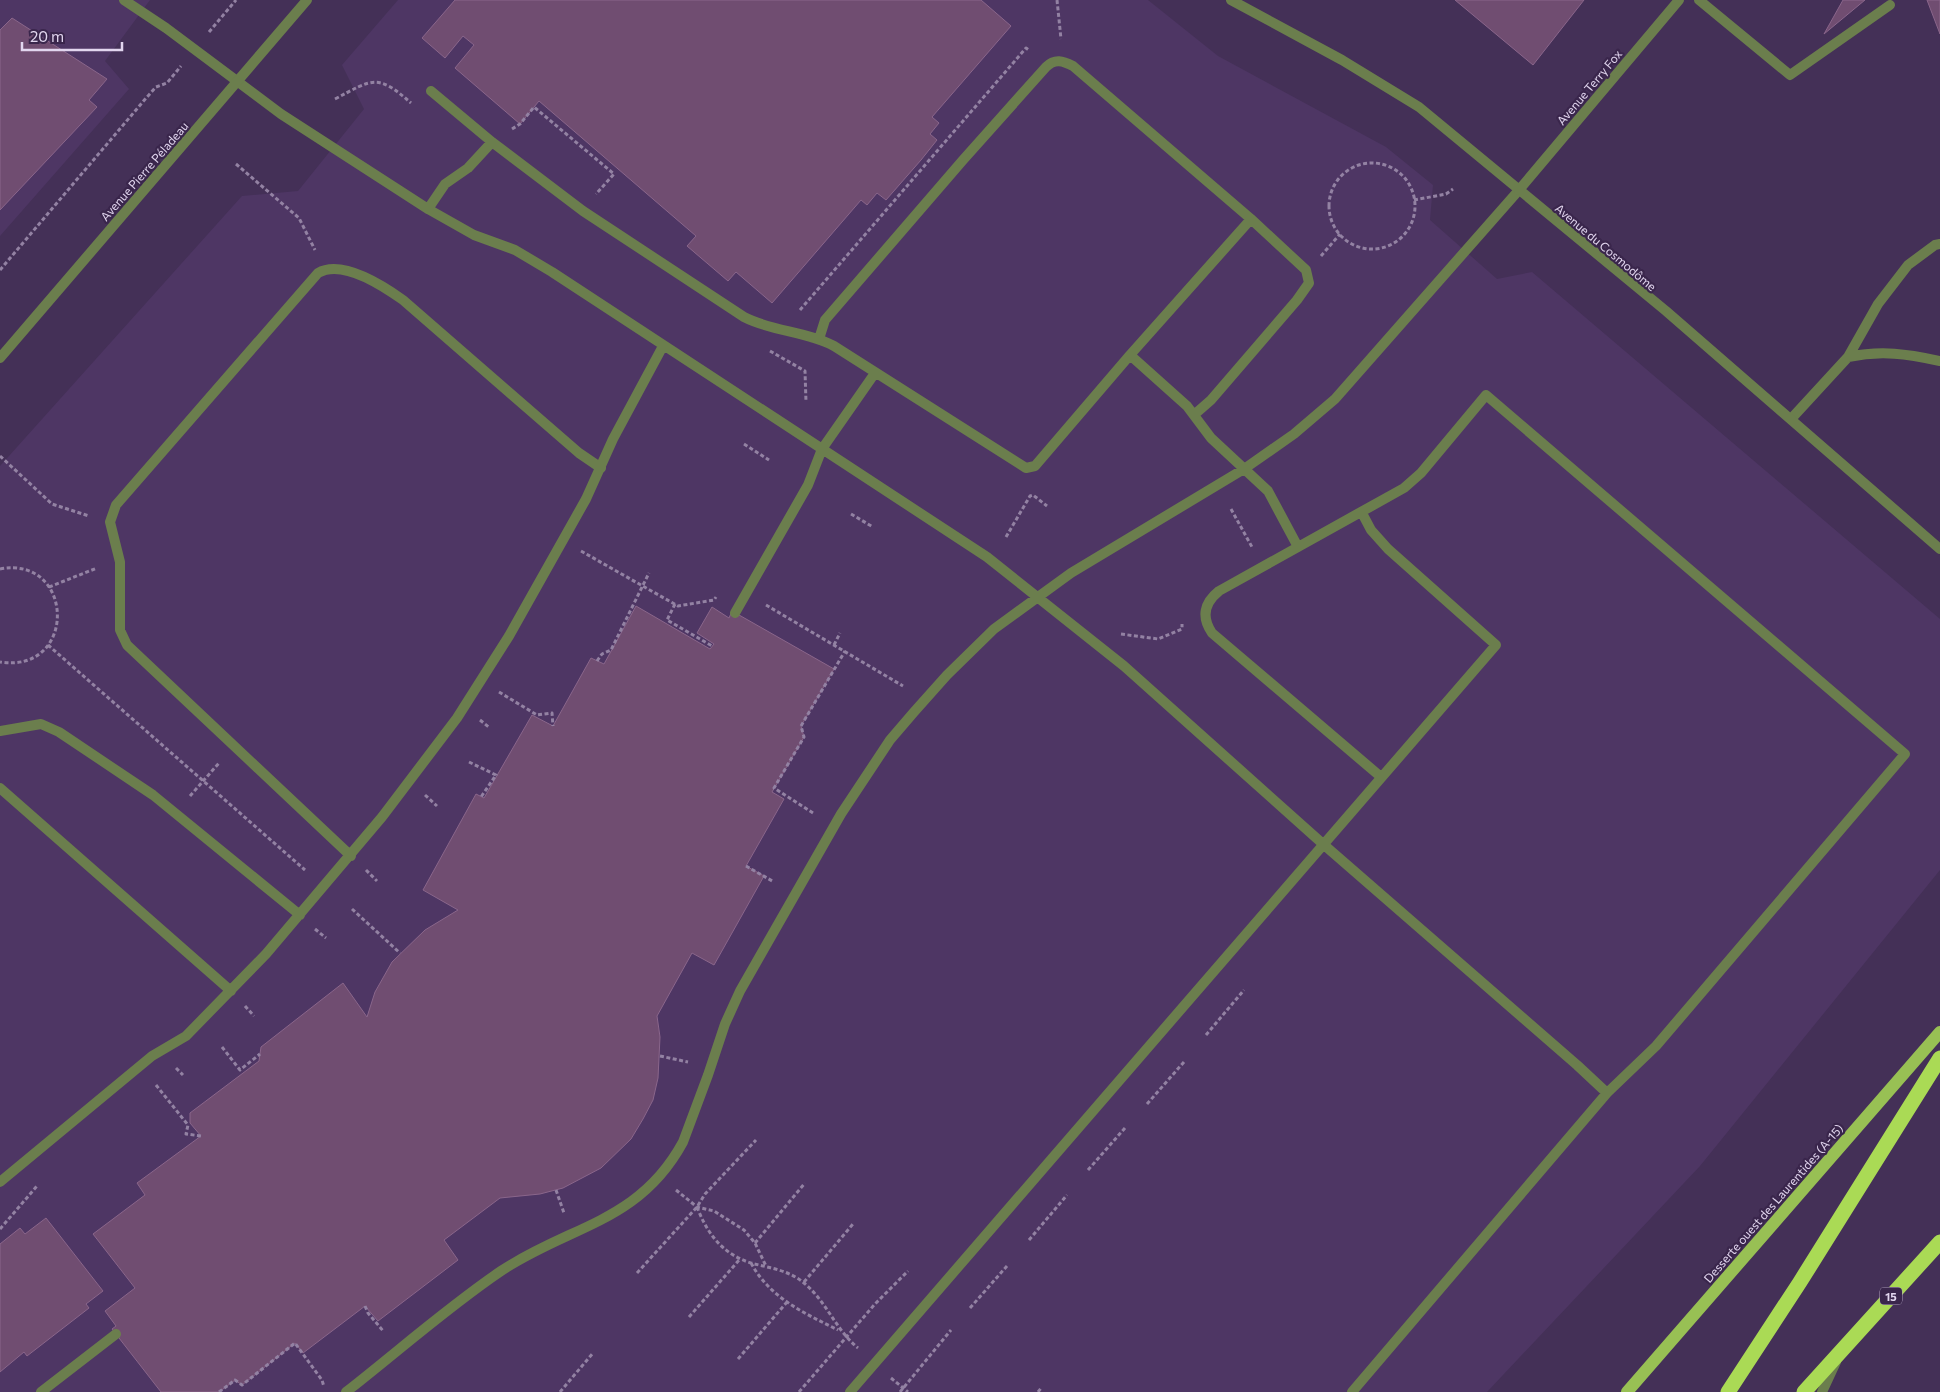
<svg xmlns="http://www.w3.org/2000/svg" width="1940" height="1392" viewBox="0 0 1940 1392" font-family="Commissioner,sans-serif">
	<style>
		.built { fill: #4e3664 }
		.building { fill: #704d71; stroke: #8a668b }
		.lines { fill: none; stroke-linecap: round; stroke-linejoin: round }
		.path { stroke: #9382a3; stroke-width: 3; stroke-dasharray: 4 2.5; stroke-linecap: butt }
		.lane { stroke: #6b7e4d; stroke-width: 10 }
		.street { stroke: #6b7e4d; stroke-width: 10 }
		.primary { stroke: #98c054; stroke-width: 12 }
		.highway { stroke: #aada55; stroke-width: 15 }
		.labels { text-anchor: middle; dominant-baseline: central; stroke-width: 4.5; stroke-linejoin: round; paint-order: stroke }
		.shield { fill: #3a264c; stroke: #b0a1be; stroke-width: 1 }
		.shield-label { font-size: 11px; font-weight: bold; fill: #e2d6ef }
		.street-label { font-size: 12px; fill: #e2d6ef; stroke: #3a264c }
	</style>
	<rect width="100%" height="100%" fill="#443057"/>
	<path class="built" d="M0 0H150L105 61 129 89 0 236Z
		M398 0H1148L1218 56 1386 147 1433 185 1430 220 1497 279 1532 272 1940 619V870L1700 1166 1487 1392H0V466L242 196 298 191 364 109 342 65Z"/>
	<path class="building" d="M455 0H981L1011 26 932 117 939 123 930 134 937 140 921 160 886 200 877 193 867 205 861 200 772 303 736 272 728 281 687 246 696 236 539 101 520 124 455 68 474 45 463 36 445 58 422 38Z
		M1455 0H1584L1533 65Z
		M1843 0H1865L1824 34Z
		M1927 0H1940V34Z
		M12 18 107 79 89 100 97 107 0 210V30Z
		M636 606 710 649 714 644 697 633 712 607 729 618 732 611 834 669 801 726 804 737 772 792 784 799 746 866 764 876 714 965 692 953 657 1016 660 1037 658 1078 653 1100 643 1119 631 1139 601 1168 563 1188 540 1194 500 1198 444 1240 458 1260 378 1321 365 1306 303 1353 295 1343 242 1385 235 1380 219 1392H161L112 1329 116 1326 105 1311 135 1288 93 1234 145 1195 137 1183 201 1136 190 1123V1113L259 1061 261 1047 343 983 367 1017 375 992 392 962 425 930 458 910 423 890 476 794 484 798 532 715 553 726 591 658 604 664Z
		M46 1218 103 1291 86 1304 89 1308 27 1356 24 1352 0 1372V1244L20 1228 25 1234Z"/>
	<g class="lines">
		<path class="path" d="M1057 0 1061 39
			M209 32 236 0
			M335 99C373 79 377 73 411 103
			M512 129 520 124 534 107 614 174 596 194
			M1329 206a43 43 0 1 1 86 0a43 43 0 1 1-86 0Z
			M236 164 299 218 315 250
			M1414 200 1446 194 1453 189
			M1321 256 1340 234
			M0 270 147 97 156 87 167 83 181 66
			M800 310 1026 48 1030 51
			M770 351 805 371 806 402
			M744 444 769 460
			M0 456 52 504 89 516
			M1231 509 1252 547
			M851 514 873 527
			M1006 537 1030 496 1033 495 1047 506
			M581 551 678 606 714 600 716 597
			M0 569C75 555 78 674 0 662
			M49 587 97 568
			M675 604 667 620 712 646
			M766 605 903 686
			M1121 634 1158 639 1182 629V624
			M48 645 305 870
			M834 645 840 633
			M597 661 602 654 611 650 649 573
			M499 692 537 715 552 713 553 726
			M480 720 490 728
			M469 762 496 775 481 797
			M425 795 437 806
			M190 796 219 763
			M813 813 774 788 804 737 801 726 845 651
			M746 866 774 882
			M366 870 377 881
			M352 909 400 953
			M315 929 326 938
			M245 1006 254 1016
			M1206 1035 1244 990
			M222 1047 240 1070 260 1054
			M660 1056 688 1062
			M176 1068 183 1075
			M156 1085 188 1125 186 1134 201 1136
			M1147 1104 1184 1062
			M1088 1170 1125 1128
			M556 1190 564 1213
			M676 1190 697 1207 714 1211 744 1230 755 1243 766 1266
			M697 1207C707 1233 722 1254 751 1263 769 1268 789 1270 804 1283 827 1302 835 1329 858 1348
			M0 1229 37 1186
			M1029 1240 1067 1195
			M755 1243 805 1183
			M751 1263C770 1298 804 1313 838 1330
			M637 1273 697 1207 705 1194 756 1140
			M804 1282 853 1224
			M365 1306 368 1313 384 1332
			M970 1308 1007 1266
			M689 1317 740 1259
			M738 1359 787 1302
			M891 1378 908 1392
			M219 1392 235 1380 242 1385 295 1343 322 1380 324 1387
			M560 1392 593 1353
			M799 1392 875 1304 908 1271
			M900 1392 951 1330
			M1038 1392 1042 1387"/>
		<path class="lane" d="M124 0 166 28 281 114 428 209 474 235 515 250 552 272 987 557 1124 666 1323 844 1577 1065 1607 1093 1352 1392
			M1699 0 1790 75 1890 5
			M431 91 492 142 583 211 744 317C773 332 806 331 834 346L1026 468 1035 466 1130 355
			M428 209 445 184 468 168 492 142
			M819 339 825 320 963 160 1046 67C1055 58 1063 61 1073 66L1251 219
			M1848 357C1882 350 1907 354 1940 361
			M1195 414 1211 400 1297 300 1309 283 1306 270 1251 219 1130 355 1187 406 1211 438 1268 491 1298 547
			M1791 419 1848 357 1878 304 1908 265 1935 245 1940 244
			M735 613 808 485 822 449 875 373
			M0 731 41 724 59 732 153 795 300 915
			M1381 777 1212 633C1201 617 1204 603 1219 591L1404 488 1421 473 1486 395 1905 754 1656 1046 1607 1093
			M0 788 231 991
			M351 856 127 645 120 630V562L110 522 116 505 318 273C342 259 382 285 403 300L579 453 601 468
			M0 1182 152 1056 186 1036 266 954 382 817 457 718 509 636 586 499 613 439 663 346
			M41 1392 116 1334
			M346 1392C396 1353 449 1306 501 1271 570 1225 639 1223 683 1142L708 1075 725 1024 740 991 841 814 890 740 914 712 947 675 994 629 1071 573 1244 469 1294 434 1335 399 1519 190
			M850 1392 1496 645 1388 549 1371 530 1362 513
			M1822 1392 1836 1362"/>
		<path class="street" d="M1231 0 1342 60 1419 107 1666 311 1940 549
			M1519 190 1679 0
			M0 358 307 0"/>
		<path class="primary" d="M1627 1392 1940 1032"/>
		<path class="highway" d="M1728 1392 1800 1282 1940 1058
			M1804 1392 1940 1242"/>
	</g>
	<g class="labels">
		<rect class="shield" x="1880" y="1287.5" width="22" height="17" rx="4"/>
		<g class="shield-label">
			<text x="1891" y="1296">15</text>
		</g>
		<g class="street-label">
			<text transform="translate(1589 87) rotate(-50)">Avenue Terry Fox</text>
			<text transform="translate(144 171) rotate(-49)">Avenue Pierre Péladeau</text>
			<text transform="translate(1606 247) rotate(40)">Avenue du Cosmodôme</text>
			<text transform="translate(1773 1203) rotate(-49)">Desserte ouest des Laurentides (A-15)</text>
		</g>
	</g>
	<path d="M22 42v8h100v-8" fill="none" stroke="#e2d6ef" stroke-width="2.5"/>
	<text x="30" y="42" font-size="15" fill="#e2d6ef" stroke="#3a264c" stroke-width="4" paint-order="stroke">20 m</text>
</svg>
